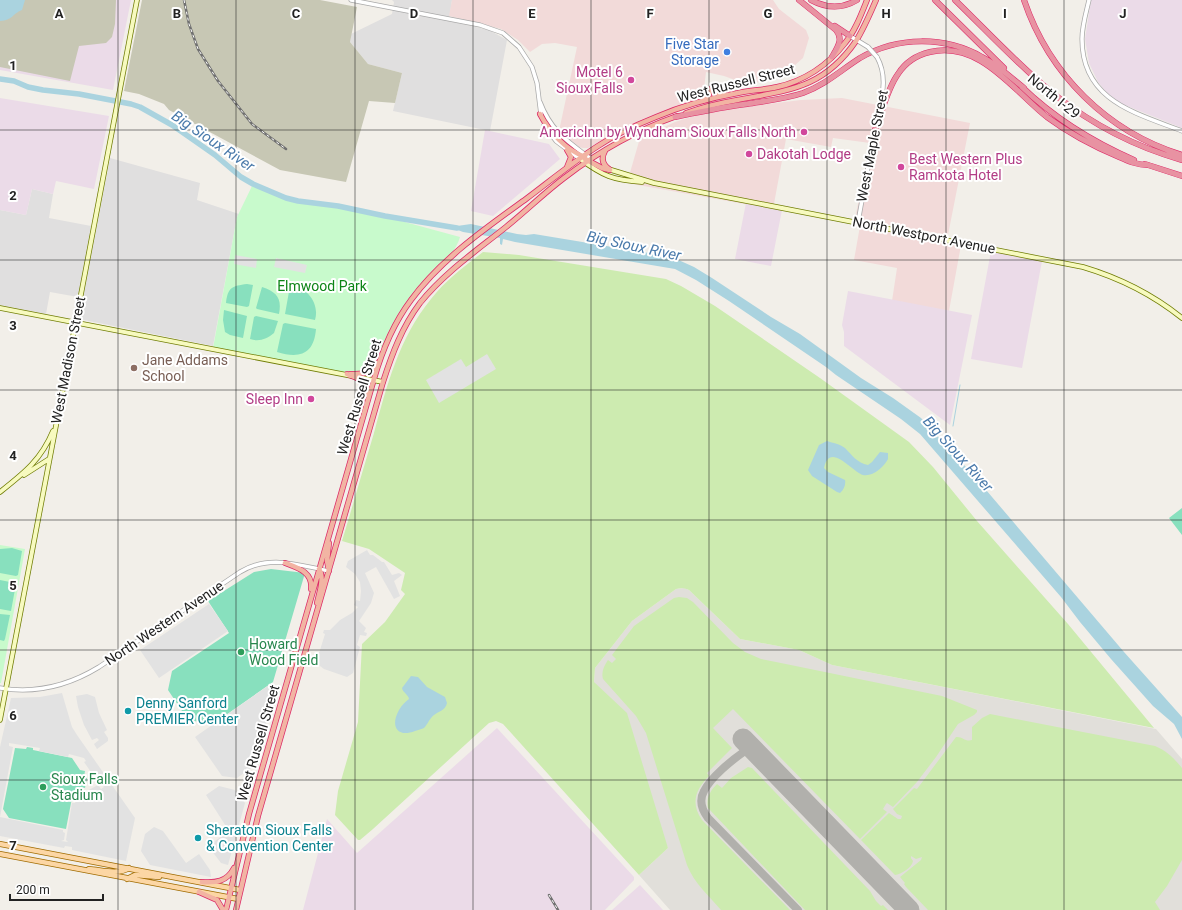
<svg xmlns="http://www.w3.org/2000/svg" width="1182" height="910" viewBox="0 0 1182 910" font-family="Roboto,sans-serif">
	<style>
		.residential { fill: #e0dfdf }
		.commercial { fill: #f2dad9 }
		.industrial { fill: #ebdbe8 }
		.airport { fill: #e1dfda }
		.construction { fill: #c7c7b4 }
		.grass { fill: #cdebb0 }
		.park { fill: #c8facc }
		.pitch { fill: #88e0be }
		.parking { fill: #e2e2e2; fill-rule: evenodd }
		.water { fill: #aad3df }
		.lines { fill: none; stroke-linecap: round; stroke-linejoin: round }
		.stream { stroke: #aad3df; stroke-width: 1 }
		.river { stroke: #aad3df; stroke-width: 5.5 }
		.taxiway { stroke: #b1b0ac; stroke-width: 8 }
		.runway { stroke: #b1b0ac; stroke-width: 21 }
		.tertiary-casing { stroke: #a9a9a9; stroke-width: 5 }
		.secondary-casing { stroke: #707d05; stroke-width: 5.5 }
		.primary-casing { stroke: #a06b00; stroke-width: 6 }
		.trunk-casing { stroke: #dc2a67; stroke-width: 6 }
		.motorway-casing { stroke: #dc2a67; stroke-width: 6 }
		.tertiary { stroke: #fff; stroke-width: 3.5 }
		.secondary { stroke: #f7fabf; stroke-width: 4 }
		.primary { stroke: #fcd6a4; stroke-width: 4.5 }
		.trunk { stroke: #f2b4a3; stroke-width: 4.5 }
		.motorway { stroke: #e892a2; stroke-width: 5 }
		.rail-casing { stroke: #707070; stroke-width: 2.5 }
		.rail { stroke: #fff; stroke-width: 1; stroke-dasharray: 3; stroke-linecap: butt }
		.tertiary-bridge-casing { stroke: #a9a9a9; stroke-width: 5; stroke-linecap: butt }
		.tertiary-bridge { stroke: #fff; stroke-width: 3.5 }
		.grid { fill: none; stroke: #222; stroke-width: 1; stroke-opacity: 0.55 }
		.shop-dot { fill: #3f7fe0; stroke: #fff; stroke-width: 1.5 }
		.hotel-dot { fill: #d1479c; stroke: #fff; stroke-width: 1.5 }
		.education-dot { fill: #8d6e63; stroke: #fff; stroke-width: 1.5 }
		.leisure-dot { fill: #2e9e5b; stroke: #fff; stroke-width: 1.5 }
		.culture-dot { fill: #0f9aa8; stroke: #fff; stroke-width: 1.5 }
		.labels { text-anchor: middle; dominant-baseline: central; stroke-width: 4; stroke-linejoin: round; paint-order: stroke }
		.shop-label { font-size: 14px; fill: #366cbe; stroke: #fff; text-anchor: end }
		.hotel-label { font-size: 14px; fill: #b23c85; stroke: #fff; text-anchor: end }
		.street-label { font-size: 14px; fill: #222; stroke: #fff }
		.park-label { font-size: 14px; fill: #0c8416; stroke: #fff }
		.education-label { font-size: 14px; fill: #785e54; stroke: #fff; text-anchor: start }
		.leisure-label { font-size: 14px; fill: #27864d; stroke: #fff; text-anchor: start }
		.culture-label { font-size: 14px; fill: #0d838f; stroke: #fff; text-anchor: start }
		.water-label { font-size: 15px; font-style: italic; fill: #4a7aab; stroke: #fff }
		.grid-label { font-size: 13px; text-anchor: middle; font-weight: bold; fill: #222; stroke: #fff; stroke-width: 4; stroke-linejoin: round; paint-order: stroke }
	</style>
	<rect width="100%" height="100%" fill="#f2efe9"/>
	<path class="residential" d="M392 0H452L449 21 489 30 507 40 490 131 393 111 402 73 368 64 350 42 351 34 392 14 394 2Z
		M110 158 200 183 197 200 239 214 237 217 213 346 79 319Z
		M32 189 53 194 49 218 91 226 78 297 50 292 46 314 0 305V210L26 215Z"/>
	<path class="commercial" d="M452 0H773L779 9 806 30 809 38 803 58 786 73 749 85 724 76 706 72 703 97 640 120 588 148H583L579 147 559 131 577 47 555 43 542 44 530 52 518 40 501 29 449 16Z
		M842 98 970 123 948 235 855 219 870 143 833 138 831 147 786 139 773 209 627 183 640 138 675 122 700 114 751 106 801 100Z
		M860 226 961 245 949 311 892 301 897 268 854 260Z"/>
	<path class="industrial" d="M0 0H131L113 90 0 70Z
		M1091 0H1182V128L1122 104 1107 93 1098 82 1089 63 1085 39Z
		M0 98 109 116 94 189 56 181 53 194 32 189 26 215 0 210Z
		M485 130 549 144 560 159 493 216 471 211Z
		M746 203 782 210 771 266 735 259Z
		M991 251 1042 261 1022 368 971 359Z
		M848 291 972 315 950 425 844 346V332L842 325Z
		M497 728 634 877V880L605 910H303L327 819 357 853Z
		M640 885 663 910H612Z"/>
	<path class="airport" d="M684 588 689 590 740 639 799 650 832 665 1156 729 1182 759V910H670L639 875 668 848 594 682 595 668 632 621 676 589Z"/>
	<path class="construction" d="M0 0H116L115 24 112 37 106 43 79 46 70 81 0 67Z
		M142 0H320L357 7 350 42 368 64 402 73 395 103 369 101 346 182 280 170 169 110 164 104 139 94 124 91Z"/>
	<path class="grass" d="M483 252 519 255 666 279 681 286 715 306 820 378 909 442 933 467 977 521 1068 624 1154 728 832 665 799 650 740 639 689 590C685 588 681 588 676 589L632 621 595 668 594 682 627 713 668 848 639 875 503 724 496 721 489 723 373 829 360 840H358L335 815 338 791 358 722 362 644 385 622 405 594 401 590 405 573 369 549 342 541C353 505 363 469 374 433 387 385 399 338 431 299 445 281 465 266 483 252Z
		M679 597 687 598 693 602 733 643 745 652 761 659 776 662 942 696 977 710V712L974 715 958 724 936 757 917 782 893 807 887 803 886 804 883 809 887 812 860 839 733 709 713 728 732 748 707 773 709 776C696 789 690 803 702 820L790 910H721C709 896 694 883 687 865L646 733 636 716 603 679C601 672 604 666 608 660L612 663 616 659 612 655 634 626 674 598Z
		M990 714 1155 746C1167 751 1174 758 1182 768V860L1167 886 1155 902 1160 910H928L906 887 904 884 905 883 900 877 921 860 922 857 916 859 911 856V858L913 861C912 868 901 874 895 875L861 840 889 813 898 819H901L902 816 897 814 893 809 914 788 917 789 956 737C962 736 965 742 972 740V727L982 718Z
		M748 767 752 768 870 891 876 901 881 906 883 905 888 910H805L708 808C706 798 710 791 717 784L722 788 731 778Z"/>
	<path class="park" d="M253 184 286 198 298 201 338 206 368 212 460 237C454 259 424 281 411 300 395 323 382 348 368 372L347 374 213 348 237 217Z
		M0 545 25 549 1 683H0Z"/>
	<path class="pitch" d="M247 284 253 285 249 306 247 307 226 303C228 287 232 286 247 284Z
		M290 286C307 286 320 304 315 320L285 314Z
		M262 287C277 292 282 298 279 314L257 309 256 308Z
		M224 310 247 316 243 338 230 335 225 332 223 320Z
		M256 316 278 321 274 333C267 339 259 342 250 339L254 317Z
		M285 323 316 329C314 354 300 359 277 352L283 324Z
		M1182 508V535L1169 518Z
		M12 548 22 551 18 575 16 576 0 573V549Z
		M271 569 305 573 273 682 213 724 188 720 168 690 172 671 229 633 208 601 254 572Z
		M0 580 15 583 16 584 11 611 0 609Z
		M0 614 10 615 5 639 4 641 0 640Z
		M27 747 33 748V750L72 758 80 770 85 771 84 777 87 778 85 788 80 787 78 794 72 798 66 829 9 818 3 809 15 748 26 749Z"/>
	<path class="parking" d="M235 255 257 259 256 268 234 264Z
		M276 258 307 265 305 273 274 267Z
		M487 354 496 369 439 403 426 380 461 359 466 367Z
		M367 550 370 555H373L382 562H384L392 575 399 573 402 575 394 581 400 596 394 599 376 567 365 573 374 593 371 603 359 621 366 628 364 632 367 633 366 636 360 635 357 645 360 647 353 673 347 677 324 669 316 663 325 634 323 633 324 630H330L340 620 352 613 358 607 354 605 356 600 360 601 361 591 360 582 355 574 346 567 348 561Z
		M209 604 228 631 159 678 140 650Z
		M272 683 276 689 254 766 237 778 222 776 195 737Z
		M62 693 72 727 77 735 135 818 126 861 72 850V847L65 846 64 848 0 836V747L11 698 40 697ZM9 743 40 748 39 751 68 757 69 754 84 758 86 761 84 762 100 785 102 784 104 787 101 789 98 785 81 794 77 799 75 803H72L66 840 68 842 61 841 64 840 65 833 63 832V830L0 817 13 747 9 746Z
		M87 694 95 697 99 713 107 730 104 732 108 738V741L97 749 94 744 99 740 97 738 92 740 84 725 78 707 76 696Z
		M219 786 235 790 245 803 228 865 221 863 208 846 229 831 206 795Z
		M154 827 163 831 186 863 199 854 210 870 211 877 150 865 141 851 145 834Z"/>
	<path class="water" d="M0 0H25L22 10C12 14 13 20 0 21Z
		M471 224 517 234 526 235 534 234 661 255 674 258 694 267 712 278 771 317 800 334 861 378 893 398 921 418 975 477 1124 652 1182 717V739L1174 724 1153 706 1111 659 1080 622 1061 597 920 434 901 419 836 375 826 367 729 301 696 280 675 269 515 242 503 239 502 245 500 244V238L463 232 450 227Z
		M827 441C833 443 840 444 845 448 852 455 857 463 868 465L872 462 880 452 888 453V459C884 467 873 477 863 475 852 472 830 441 824 468L828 472 845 480C846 484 844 490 840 493L837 492 812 476 808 470 819 445Z
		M411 676 418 677 427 687 445 697 447 703C445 711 439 711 434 715 429 719 428 724 424 728 422 729 418 730 415 731 397 738 390 726 399 710 402 705 405 702 409 699 408 694 403 693 402 688Z"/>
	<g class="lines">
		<path class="stream" d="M953 426 960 385"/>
		<path class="river" d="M0 79 14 81 28 87 43 90 79 94 131 104 140 107 172 125 195 141 215 155 241 177 253 184 286 198 298 201 338 206 385 216 457 228"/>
		<path class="taxiway" d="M755 752 750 750 745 751C732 760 711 777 704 791 699 800 702 810 708 818L798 910"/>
		<path class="runway" d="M743 739 909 910"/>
		<defs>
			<path id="tertiary" d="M351 0 480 25 503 33 519 47 532 67 537 83 541 115
				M1089 0C1086 13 1082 26 1082 39 1082 101 1136 113 1182 131
				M850 36 868 47
				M877 57C888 77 882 96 878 117
				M540 102C551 131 567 141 591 159
				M544 125 556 141 580 159
				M858 222 875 129
				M0 688C36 694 68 686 99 667L240 572C270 554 297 565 329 571"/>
			<path id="secondary" d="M580 159C603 176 613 180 642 182
				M608 169 654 183 1083 267C1120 278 1152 294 1182 318
				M0 308 383 382
				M24 475 49 459
				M0 492C24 473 41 460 53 431
				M0 720 137 0"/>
			<path id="primary" d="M0 844 240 890
				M0 854 238 899
				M89 869C102 870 118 875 129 868
				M127 879 135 875 159 877"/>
			<path id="trunk" d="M704 100 709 94 711 89 716 93 724 94
				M686 113C703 107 720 103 737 100 788 90 823 89 856 41 864 28 870 14 876 0
				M540 114C550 133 566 150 585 157
				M567 150 571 157 567 167
				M605 151C601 158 602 164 609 169
				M585 159 602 168 610 170
				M347 374C359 379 368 380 367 395
				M350 374C362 374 370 374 377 363
				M285 563C298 568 313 572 311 589
				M329 571 327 561 329 543
				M317 603C319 593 325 578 319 569
				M202 882C215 883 227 882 234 868
				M199 892 217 900 223 910
				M226 910 249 814 374 379C382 351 393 324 411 300 441 259 486 228 526 199 550 181 573 162 598 146 616 134 636 125 656 117 682 106 710 98 738 93 751 90 764 90 777 87 804 81 828 65 845 43 855 31 861 15 867 0
				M236 910 258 816 383 382C392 354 402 327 420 303 444 273 476 251 506 227 526 211 544 193 564 178 598 152 637 130 677 116"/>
			<path id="motorway" d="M799 0 836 30C844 39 837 48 832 57
				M811 0C826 8 842 9 857 0
				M935 0 1004 68
				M955 0C987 31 1020 67 1055 95 1093 125 1136 147 1182 160
				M1024 0C1049 74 1107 132 1182 155
				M835 26 850 36
				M1022 87C1054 118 1093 142 1134 160
				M675 117C699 112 722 107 747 104 765 101 785 99 803 93 825 85 841 70 860 58 898 36 945 36 982 57 998 65 1010 77 1024 88
				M875 130C882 113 887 89 898 74 905 63 917 55 930 52 979 40 1013 90 1047 117 1070 134 1093 146 1119 157 1128 161 1137 165 1148 165
				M1145 164 1182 176"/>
		</defs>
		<use href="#tertiary" class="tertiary-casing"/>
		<use href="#secondary" class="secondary-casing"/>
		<use href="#primary" class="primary-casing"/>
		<use href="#trunk" class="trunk-casing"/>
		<use href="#motorway" class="motorway-casing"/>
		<use href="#tertiary" class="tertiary"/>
		<use href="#secondary" class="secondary"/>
		<use href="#primary" class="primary"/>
		<use href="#trunk" class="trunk"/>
		<use href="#motorway" class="motorway"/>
		<defs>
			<path id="rail" d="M184 0 189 24 198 49 218 81 252 124 286 149
				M549 895 558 910"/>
		</defs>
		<use href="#rail" class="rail-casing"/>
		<use href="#rail" class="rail"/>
		<defs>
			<path id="tertiary-bridge" d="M868 47 877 57"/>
		</defs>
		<use href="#tertiary-bridge" class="tertiary-bridge-casing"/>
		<use href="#tertiary-bridge" class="tertiary-bridge"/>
	</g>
	<path class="grid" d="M118 0V910M236 0V910M355 0V910M473 0V910M591 0V910M709 0V910M827 0V910M946 0V910M1064 0V910M0 130H1182M0 260H1182M0 390H1182M0 520H1182M0 650H1182M0 780H1182"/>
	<circle class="shop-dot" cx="727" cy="52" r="4"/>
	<g class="hotel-dot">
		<circle cx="631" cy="80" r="4"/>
		<circle cx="804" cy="132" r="4"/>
		<circle cx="749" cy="154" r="4"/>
		<circle cx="901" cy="167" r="4"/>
		<circle cx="311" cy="399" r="4"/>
	</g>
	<circle class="education-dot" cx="134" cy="368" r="4"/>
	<g class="leisure-dot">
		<circle cx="241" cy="652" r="4"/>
		<circle cx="43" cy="787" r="4"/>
	</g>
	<g class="culture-dot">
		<circle cx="128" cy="711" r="4"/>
		<circle cx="198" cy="838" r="4"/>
	</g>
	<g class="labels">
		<g class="shop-label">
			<text x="719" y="44">Five Star<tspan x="719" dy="16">Storage</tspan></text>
		</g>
		<g class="hotel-label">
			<text x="623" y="72">Motel 6<tspan x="623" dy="16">Sioux Falls</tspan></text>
			<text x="796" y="132">AmericInn by Wyndham Sioux Falls North</text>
			<text x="757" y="154" text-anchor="start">Dakotah Lodge</text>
			<text x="909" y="159" text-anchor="start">Best Western Plus<tspan x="909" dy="16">Ramkota Hotel</tspan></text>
			<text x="303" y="399">Sleep Inn</text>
		</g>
		<g class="street-label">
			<text transform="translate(736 83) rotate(-14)">West Russell Street</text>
			<text transform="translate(1054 96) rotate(39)">North I-29</text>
			<text transform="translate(872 146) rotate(-79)">West Maple Street</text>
			<text transform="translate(924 235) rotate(11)">North Westport Avenue</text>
			<text transform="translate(68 360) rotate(-79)">West Madison Street</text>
			<text transform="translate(359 397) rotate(-73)">West Russell Street</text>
			<text transform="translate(164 623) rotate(-34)">North Western Avenue</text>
			<text transform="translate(258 743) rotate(-74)">West Russell Street</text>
		</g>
		<g class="park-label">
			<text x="322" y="286">Elmwood Park</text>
		</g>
		<g class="education-label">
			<text x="142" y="360">Jane Addams<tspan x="142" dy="16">School</tspan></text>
		</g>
		<g class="leisure-label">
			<text x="249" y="644">Howard<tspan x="249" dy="16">Wood Field</tspan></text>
			<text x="51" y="779">Sioux Falls<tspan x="51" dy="16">Stadium</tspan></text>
		</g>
		<g class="culture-label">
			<text x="136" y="703">Denny Sanford<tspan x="136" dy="16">PREMIER Center</tspan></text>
			<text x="206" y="830">Sheraton Sioux Falls<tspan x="206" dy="16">&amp; Convention Center</tspan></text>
		</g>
		<g class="water-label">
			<text transform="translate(213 141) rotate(34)">Big Sioux River</text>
			<text transform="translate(634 246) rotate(12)">Big Sioux River</text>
			<text transform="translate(958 454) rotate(48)">Big Sioux River</text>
		</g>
	</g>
	<g class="grid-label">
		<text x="59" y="18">A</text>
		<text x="177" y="18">B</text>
		<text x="296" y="18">C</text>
		<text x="414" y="18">D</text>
		<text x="532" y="18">E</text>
		<text x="650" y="18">F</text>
		<text x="768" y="18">G</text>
		<text x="886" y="18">H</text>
		<text x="1005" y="18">I</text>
		<text x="1123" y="18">J</text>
		<text x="13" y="70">1</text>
		<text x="13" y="200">2</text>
		<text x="13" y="330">3</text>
		<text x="13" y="460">4</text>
		<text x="13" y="590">5</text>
		<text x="13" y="720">6</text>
		<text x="13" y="850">7</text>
	</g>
	<path d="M10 894v6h93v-6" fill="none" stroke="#222222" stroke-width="2"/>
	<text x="16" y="894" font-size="12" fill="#222222" stroke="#ffffff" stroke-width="3" paint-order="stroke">200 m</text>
</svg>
